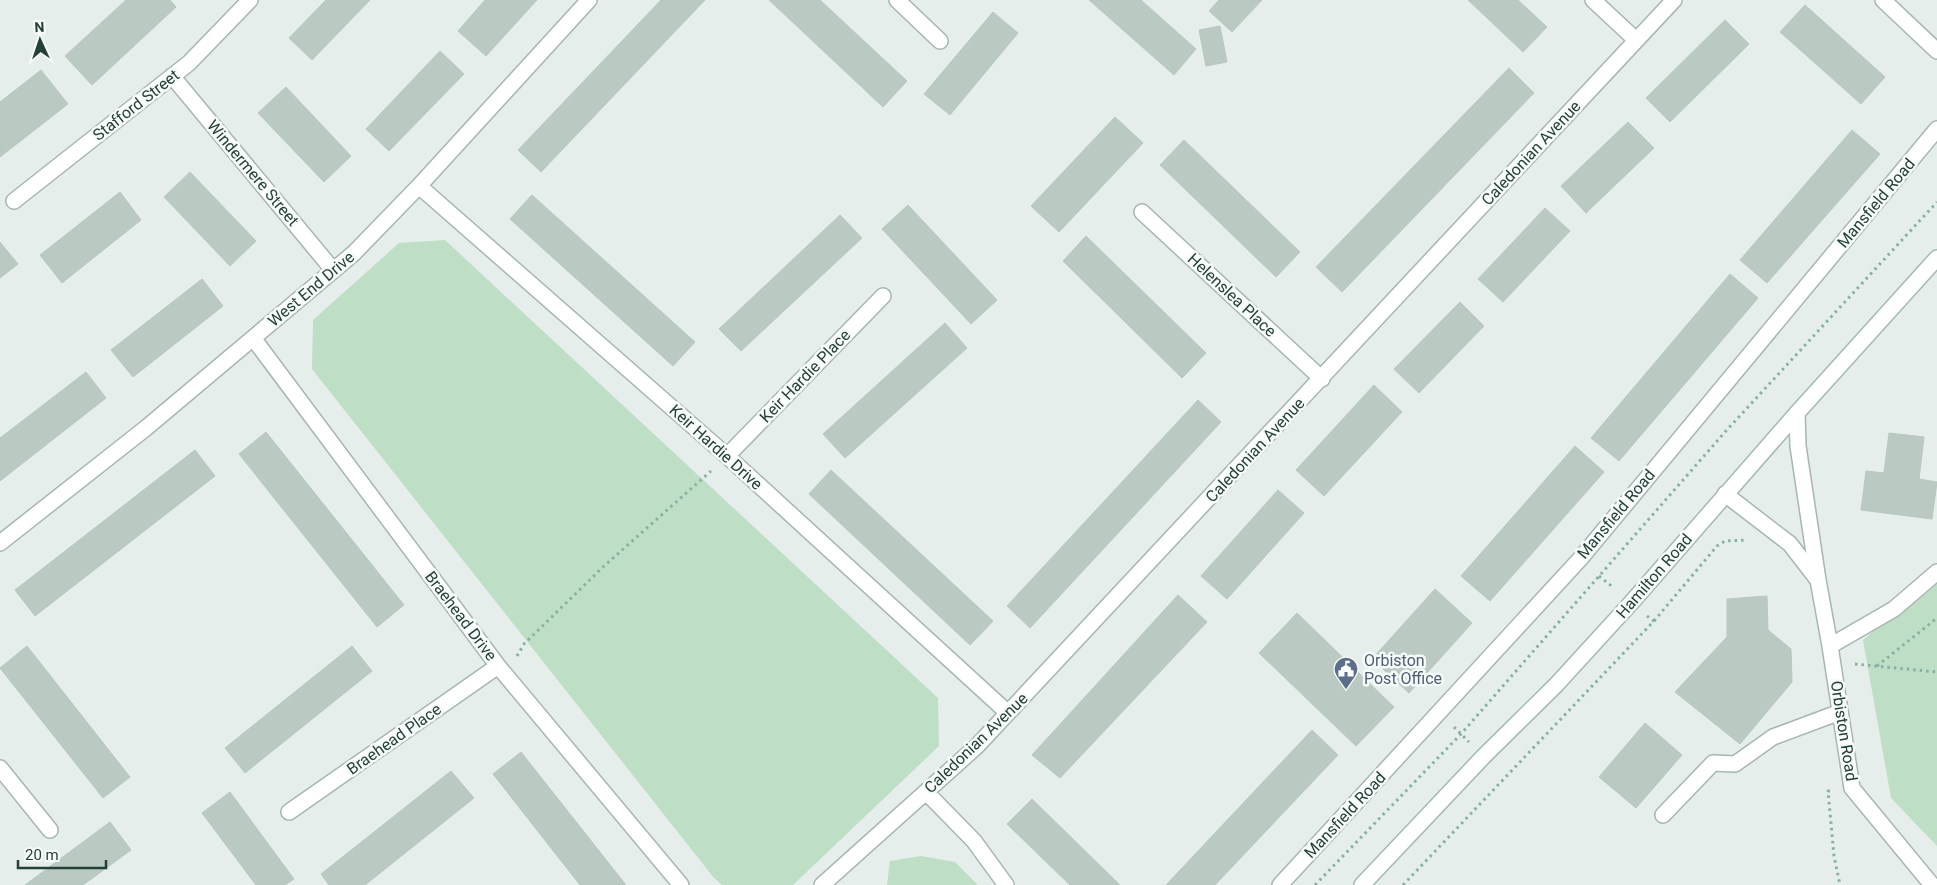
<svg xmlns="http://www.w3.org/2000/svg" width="1937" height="885" viewBox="0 0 1937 885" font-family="Roboto,sans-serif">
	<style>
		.green { fill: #bedfc6 }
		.building { fill: #bac9c2; stroke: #b7c8c0 }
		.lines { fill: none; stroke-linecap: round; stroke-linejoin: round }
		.lane-casing { stroke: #a7b6b1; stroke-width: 18 }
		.street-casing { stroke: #a7b6b1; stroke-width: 18 }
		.secondary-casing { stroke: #a3bab1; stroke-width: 18 }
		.path { stroke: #86b1a2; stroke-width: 3; stroke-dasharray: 2.5 4; stroke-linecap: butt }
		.lane { stroke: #fff; stroke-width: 15 }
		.street { stroke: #fff; stroke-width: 15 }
		.secondary { stroke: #fff; stroke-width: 15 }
		.labels { text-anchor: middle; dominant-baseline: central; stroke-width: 5; stroke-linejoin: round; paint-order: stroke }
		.street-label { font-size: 16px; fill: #244037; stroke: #f6faf8 }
		.service-label { font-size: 16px; fill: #4e5e75; stroke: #f6faf8; text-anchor: start }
	</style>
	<rect width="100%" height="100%" fill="#e5eeea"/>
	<path class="green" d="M445 240 938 698 939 746 793 885H722L714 878 312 369 313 320 399 243Z
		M1937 576V846L1891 798 1863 640Z
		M921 856 955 862 978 885H887L890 861Z"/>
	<path class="building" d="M126 0H170L176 7 92 85 65 56Z
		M326 0H370L312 60 289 38Z
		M485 0H537L486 56 458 31Z
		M661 0H705L541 172 518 150Z
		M769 0H820L907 81 883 107Z
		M1089 0H1141L1196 49 1174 75Z
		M1219 0H1262L1232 32 1209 11Z
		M1468 0H1518L1547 27 1523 52Z
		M1805 5 1885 77 1861 104 1780 32Z
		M993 12 1018 33 950 115 924 94Z
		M1725 20 1749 44 1670 122 1646 98Z
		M1220 26 1227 62 1206 66 1199 30Z
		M440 51 464 74 389 151 366 129Z
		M1509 68 1534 93 1342 292 1316 267Z
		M41 70 68 104 0 157V102Z
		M286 87 351 156 324 182 258 113Z
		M1115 117 1143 143 1059 232 1031 206Z
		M1628 122 1654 148 1586 213 1561 186Z
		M1852 130 1880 154 1767 283 1740 260Z
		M1184 140 1300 252 1276 277 1160 165Z
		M190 172 256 241 230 266 164 197Z
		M120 192 141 220 62 283 40 255Z
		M532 195 695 342 673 366 510 219Z
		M908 205 997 300 971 324 882 229Z
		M1545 208 1570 231 1503 302 1478 279Z
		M840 215 862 238 741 351 719 329Z
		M1086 236 1206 353 1182 378 1063 261Z
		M0 242 18 264 0 278Z
		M1730 274 1758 298 1619 461 1591 438Z
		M202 279 223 306 133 377 111 350Z
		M1460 302 1484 326 1419 393 1394 369Z
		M945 323 967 348 845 458 823 434Z
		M86 372 106 398 0 481V438Z
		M1374 385 1402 412 1324 496 1296 470Z
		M1198 400 1221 422 1030 628 1007 606Z
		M266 432 404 605 377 627 239 454Z
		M1889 433 1924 437 1919 479 1937 482 1932 519 1861 510 1866 471 1884 473Z
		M1575 446 1604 472 1490 601 1461 576Z
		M195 450 215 476 35 616 15 590Z
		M831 470 993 621 970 645 809 494Z
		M1278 490 1304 513 1227 599 1201 576Z
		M1435 589 1472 623 1409 693 1372 659Z
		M1178 595 1207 622 1060 778 1032 755Z
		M1767 596 1768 630 1791 649 1792 682 1740 744 1675 692 1727 637V599Z
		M1297 613 1394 707 1356 746 1259 653Z
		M27 646 130 777 103 798 0 668Z
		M352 646 372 671 245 773 225 748Z
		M1645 723 1682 755 1636 808 1599 777Z
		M1312 730 1338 755 1215 885H1166Z
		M521 752 626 885H580L493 774Z
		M451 771 474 798 365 885H329L321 874Z
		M230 792 294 879 285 885H256L202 813Z
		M1032 799 1120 885H1070L1007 824Z
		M110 822 131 850 83 885H25Z"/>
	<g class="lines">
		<defs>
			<path id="lane" d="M1663 815 1713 763 1735 764 1773 737 1840 712"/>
			<path id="street" d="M897 0 940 41
				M1593 0 1636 40
				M1883 0 1937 51
				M172 76 333 270
				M419 186 727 456 1008 713
				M14 201 189 63 250 0
				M1142 212 1322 379
				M253 338 498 666 681 885
				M1797 413 1798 446 1818 580 1830 646 1852 788 1932 885
				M727 456 883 296
				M1725 494 1790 544 1817 579
				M0 543 146 428 354 253 419 186 589 0
				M1830 646 1894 609 1937 572
				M0 768 50 830
				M926 792 974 841 1006 885
				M289 812 498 666
				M822 885 977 746 1674 0
				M1280 885 1580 559 1937 129"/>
			<path id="secondary" d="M1362 885 1484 756 1556 685 1631 603 1797 413 1937 258"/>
		</defs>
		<use href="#lane" class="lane-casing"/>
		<use href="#street" class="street-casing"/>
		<use href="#secondary" class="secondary-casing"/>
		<path class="path" d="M1599 576 1614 588
			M1654 621 1717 546 1725 541 1747 540
			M517 656 524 644 603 567 711 471
			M1855 664 1937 672
			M1877 666 1937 618
			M1454 727 1469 742
			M1830 791H1828L1834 856 1840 885
			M1315 885 1461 734 1725 432 1937 202
			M1403 885 1654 621 1647 616"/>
		<use href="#lane" class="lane"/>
		<use href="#street" class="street"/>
		<use href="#secondary" class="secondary"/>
	</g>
	<defs>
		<symbol id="civic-pin" viewBox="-11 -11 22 30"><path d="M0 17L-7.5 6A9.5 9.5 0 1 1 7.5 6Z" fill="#5c6f8a" stroke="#f6faf8"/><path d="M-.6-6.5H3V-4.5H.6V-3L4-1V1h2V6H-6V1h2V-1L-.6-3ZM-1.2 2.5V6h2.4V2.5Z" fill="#fff"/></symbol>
	</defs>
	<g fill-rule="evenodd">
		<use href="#civic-pin" x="1332" y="655" width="28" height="38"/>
	</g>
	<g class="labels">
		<g class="street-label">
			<text transform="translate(136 105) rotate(-38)">Stafford Street</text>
			<text transform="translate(1531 153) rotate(-47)">Caledonian Avenue</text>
			<text transform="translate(253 173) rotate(50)">Windermere Street</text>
			<text transform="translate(1876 203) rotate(-50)">Mansfield Road</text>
			<text transform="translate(311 289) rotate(-40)">West End Drive</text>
			<text transform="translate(1232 295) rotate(43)">Helenslea Place</text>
			<text transform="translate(805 376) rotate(-46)">Keir Hardie Place</text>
			<text transform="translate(716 447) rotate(42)">Keir Hardie Drive</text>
			<text transform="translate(1255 450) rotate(-47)">Caledonian Avenue</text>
			<text transform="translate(1616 514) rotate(-50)">Mansfield Road</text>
			<text transform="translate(1654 576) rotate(-49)">Hamilton Road</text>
			<text transform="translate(461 616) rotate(53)">Braehead Drive</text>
			<text transform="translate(1844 731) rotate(81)">Orbiston Road</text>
			<text transform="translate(394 739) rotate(-35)">Braehead Place</text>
			<text transform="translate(976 743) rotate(-44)">Caledonian Avenue</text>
			<text transform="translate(1345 815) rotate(-47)">Mansfield Road</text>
		</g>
		<g class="service-label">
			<text x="1364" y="660">Orbiston<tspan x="1364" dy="18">Post Office</tspan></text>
		</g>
	</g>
	<g transform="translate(40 40) rotate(357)" stroke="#f6faf8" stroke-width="4" paint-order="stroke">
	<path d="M0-4L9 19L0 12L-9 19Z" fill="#244037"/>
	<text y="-8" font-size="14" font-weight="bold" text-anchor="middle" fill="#244037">N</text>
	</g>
	<path d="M18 860v8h88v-8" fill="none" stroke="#244037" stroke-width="2.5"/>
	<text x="25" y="860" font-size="15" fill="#244037" stroke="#f6faf8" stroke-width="4" paint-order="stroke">20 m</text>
</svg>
